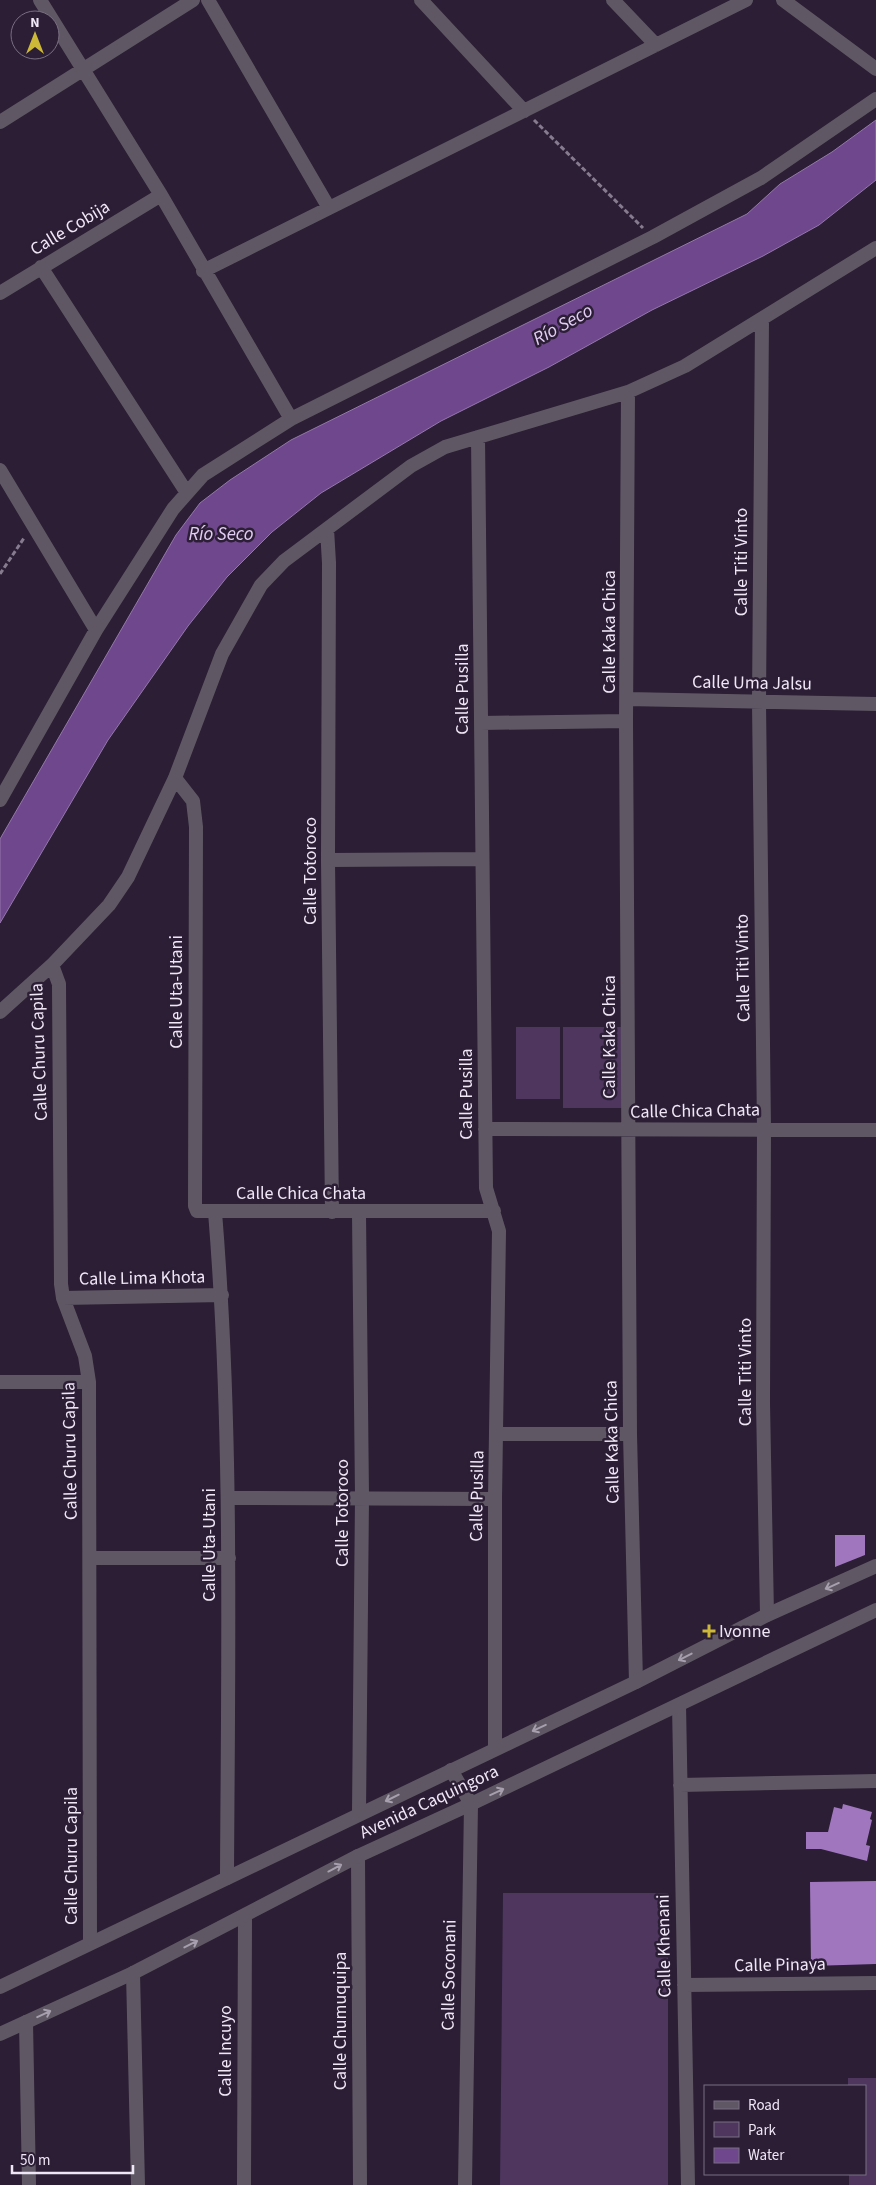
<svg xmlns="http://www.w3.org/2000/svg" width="876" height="2185" viewBox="0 0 876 2185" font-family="'Source Sans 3',sans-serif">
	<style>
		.green { fill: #4e365f }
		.water { fill: #6f478c; stroke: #9577ac }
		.building { fill: #a076bf }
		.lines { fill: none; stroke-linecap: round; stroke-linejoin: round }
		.path { stroke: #867b8f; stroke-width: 3; stroke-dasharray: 5 2.5; stroke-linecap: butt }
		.minor { stroke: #5f5864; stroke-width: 14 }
		.tertiary { stroke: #5f5864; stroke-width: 14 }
		.oneway { stroke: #a79fad }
		.poi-dot { fill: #ceb838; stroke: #2b1e35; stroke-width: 2 }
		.labels { text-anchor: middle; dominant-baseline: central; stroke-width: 5; stroke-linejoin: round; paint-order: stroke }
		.street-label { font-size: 18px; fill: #efe6f6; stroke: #2b1e35 }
		.poi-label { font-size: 18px; fill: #efe6f6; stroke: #2b1e35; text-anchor: start }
		.water-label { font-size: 19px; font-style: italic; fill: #e2cdf4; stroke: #2b1e35 }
	</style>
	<rect width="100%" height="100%" fill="#2b1e35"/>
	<path class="green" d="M516 1027H560V1099H516Z
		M563 1027H634V1108H563Z
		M503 1893H668V2185H500Z
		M848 2078H876V2185H849V2174H865V2086H848Z"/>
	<path class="water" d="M876 120V180L819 225 763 256 652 310 549 367 441 421 321 493 272 532 227 577 188 626 108 740 0 923V839L176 535 200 503 230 480 291 440 747 214 780 184 832 152Z"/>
	<path class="building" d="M835 1535H865V1555L835 1567Z
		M843 1804 872 1812 870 1819 872 1820 866 1845 870 1846 867 1861 821 1849H806V1832H828L834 1807 842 1809Z
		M876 1881V1964L811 1966 810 1882Z"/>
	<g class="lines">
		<path class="path" d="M534 120 643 228
			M0 574 24 538"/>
		<path class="minor" d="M40 0 161 195 291 419
			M208 0 329 208
			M421 0 524 111
			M613 0 656 45
			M783 0 876 69
			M0 122 193 0
			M41 267 187 493
			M203 271 746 0
			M0 293 161 195
			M762 320 759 702 764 1129 763 1403 767 1615
			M628 392 626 721 630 1434 636 1682
			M478 437 486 1188 499 1231 495 1499V1748
			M0 470 96 630
			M327 529 329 563 328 860 332 1212
			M627 699 876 704
			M481 723 626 721
			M175 778 193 801 196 827 195 1206 197 1211H494
			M0 800 96 630 173 509 203 475 291 419 653 237 761 178 876 99
			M328 860 482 859
			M52 965 59 984 61 1284 63 1298 85 1356 89 1382 90 1943
			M0 1012 52 965 109 905 128 877 175 778 222 654 261 585 284 561 411 466 445 447 628 392 685 366 876 248
			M485 1129 876 1130
			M215 1212C233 1433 228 1655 227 1878
			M359 1213 362 1497 359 1813
			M63 1298 222 1295
			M0 1382H89
			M496 1434H630
			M228 1498 495 1499
			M91 1558H229
			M679 1705 688 2185
			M451 1770 471 1804 465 2185
			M680 1785 876 1781
			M358 1856 360 2185
			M133 1973 138 2185
			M684 1985 876 1983
			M26 2022 29 2185
			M244 2185 245 1916"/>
		<path class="tertiary" d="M0 1987 636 1682 767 1615 876 1566
			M0 2034 133 1973 358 1856 471 1804 876 1610"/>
	</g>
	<defs><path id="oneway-shaft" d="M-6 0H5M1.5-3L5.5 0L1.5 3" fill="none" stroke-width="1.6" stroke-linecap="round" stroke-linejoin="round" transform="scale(1.25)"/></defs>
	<g class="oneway">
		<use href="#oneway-shaft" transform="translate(832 1586) rotate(156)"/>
		<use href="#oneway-shaft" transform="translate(685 1657) rotate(153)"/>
		<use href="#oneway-shaft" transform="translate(539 1728) rotate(155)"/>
		<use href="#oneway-shaft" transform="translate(497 1792) rotate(-25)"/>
		<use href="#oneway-shaft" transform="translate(392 1798) rotate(154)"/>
		<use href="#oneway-shaft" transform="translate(335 1868) rotate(-28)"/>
		<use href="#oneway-shaft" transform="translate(191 1944) rotate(-27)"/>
		<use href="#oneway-shaft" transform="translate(44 2014) rotate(-25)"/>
	</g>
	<path class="poi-dot" d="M706.5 1623.5h5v5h5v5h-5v5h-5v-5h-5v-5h5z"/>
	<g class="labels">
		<g class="street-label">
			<text transform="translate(70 228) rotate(-31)">Calle Cobija</text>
			<text transform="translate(741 562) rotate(-90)">Calle Titi Vinto</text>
			<text transform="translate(609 632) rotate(-90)">Calle Kaka Chica</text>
			<text transform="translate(752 683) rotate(1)">Calle Uma Jalsu</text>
			<text transform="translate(462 689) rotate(-90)">Calle Pusilla</text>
			<text transform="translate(310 871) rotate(-90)">Calle Totoroco</text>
			<text transform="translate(743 968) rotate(-91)">Calle Titi Vinto</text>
			<text transform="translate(176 992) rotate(-90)">Calle Uta-Utani</text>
			<text transform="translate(609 1037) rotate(-90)">Calle Kaka Chica</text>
			<text transform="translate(39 1052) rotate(-92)">Calle Churu Capila</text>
			<text transform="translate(466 1094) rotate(-90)">Calle Pusilla</text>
			<text transform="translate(695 1111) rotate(-1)">Calle Chica Chata</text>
			<text x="301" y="1193">Calle Chica Chata</text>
			<text transform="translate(142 1278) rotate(-1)">Calle Lima Khota</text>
			<text transform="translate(745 1372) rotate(-90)">Calle Titi Vinto</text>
			<text transform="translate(612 1442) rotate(-91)">Calle Kaka Chica</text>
			<text transform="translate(70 1451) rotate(-91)">Calle Churu Capila</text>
			<text transform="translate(477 1496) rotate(-89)">Calle Pusilla</text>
			<text transform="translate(342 1513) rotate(-90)">Calle Totoroco</text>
			<text transform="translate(209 1545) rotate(-90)">Calle Uta-Utani</text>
			<text transform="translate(429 1802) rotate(-25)">Avenida Caquingora</text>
			<text transform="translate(71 1856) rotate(-90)">Calle Churu Capila</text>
			<text transform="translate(664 1946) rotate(-91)">Calle Khenani</text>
			<text transform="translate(780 1965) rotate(-1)">Calle Pinaya</text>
			<text transform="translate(449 1975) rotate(-89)">Calle Soconani</text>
			<text transform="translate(340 2021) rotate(-90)">Calle Chumuquipa</text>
			<text transform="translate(225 2051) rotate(-90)">Calle Incuyo</text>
		</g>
		<g class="poi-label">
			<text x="719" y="1631">Ivonne</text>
		</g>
		<g class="water-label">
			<text transform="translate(563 325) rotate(-29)">Río Seco</text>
			<text x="221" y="534">Río Seco</text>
		</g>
	</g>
	<rect x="704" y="2085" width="162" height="90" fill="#2b1e35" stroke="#796e82"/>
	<rect x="714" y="2101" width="25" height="8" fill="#5f5864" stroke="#796e82"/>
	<text x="748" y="2110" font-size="15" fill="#efe6f6">Road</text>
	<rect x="714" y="2122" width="25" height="15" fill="#4e365f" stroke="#796e82"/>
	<text x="748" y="2135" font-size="15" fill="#efe6f6">Park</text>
	<rect x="714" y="2148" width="25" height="15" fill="#6f478c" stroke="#796e82"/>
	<text x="748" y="2160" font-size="15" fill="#efe6f6">Water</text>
	<g transform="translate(35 35)"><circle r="24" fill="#2b1e35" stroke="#796e82"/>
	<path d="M0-4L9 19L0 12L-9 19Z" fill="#ceb838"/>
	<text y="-8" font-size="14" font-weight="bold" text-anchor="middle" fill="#efe6f6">N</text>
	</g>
	<path d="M12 2165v8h121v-8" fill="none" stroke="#efe6f6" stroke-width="2.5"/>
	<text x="20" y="2165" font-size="15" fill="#efe6f6" stroke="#2b1e35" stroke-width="4" paint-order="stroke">50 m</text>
</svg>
